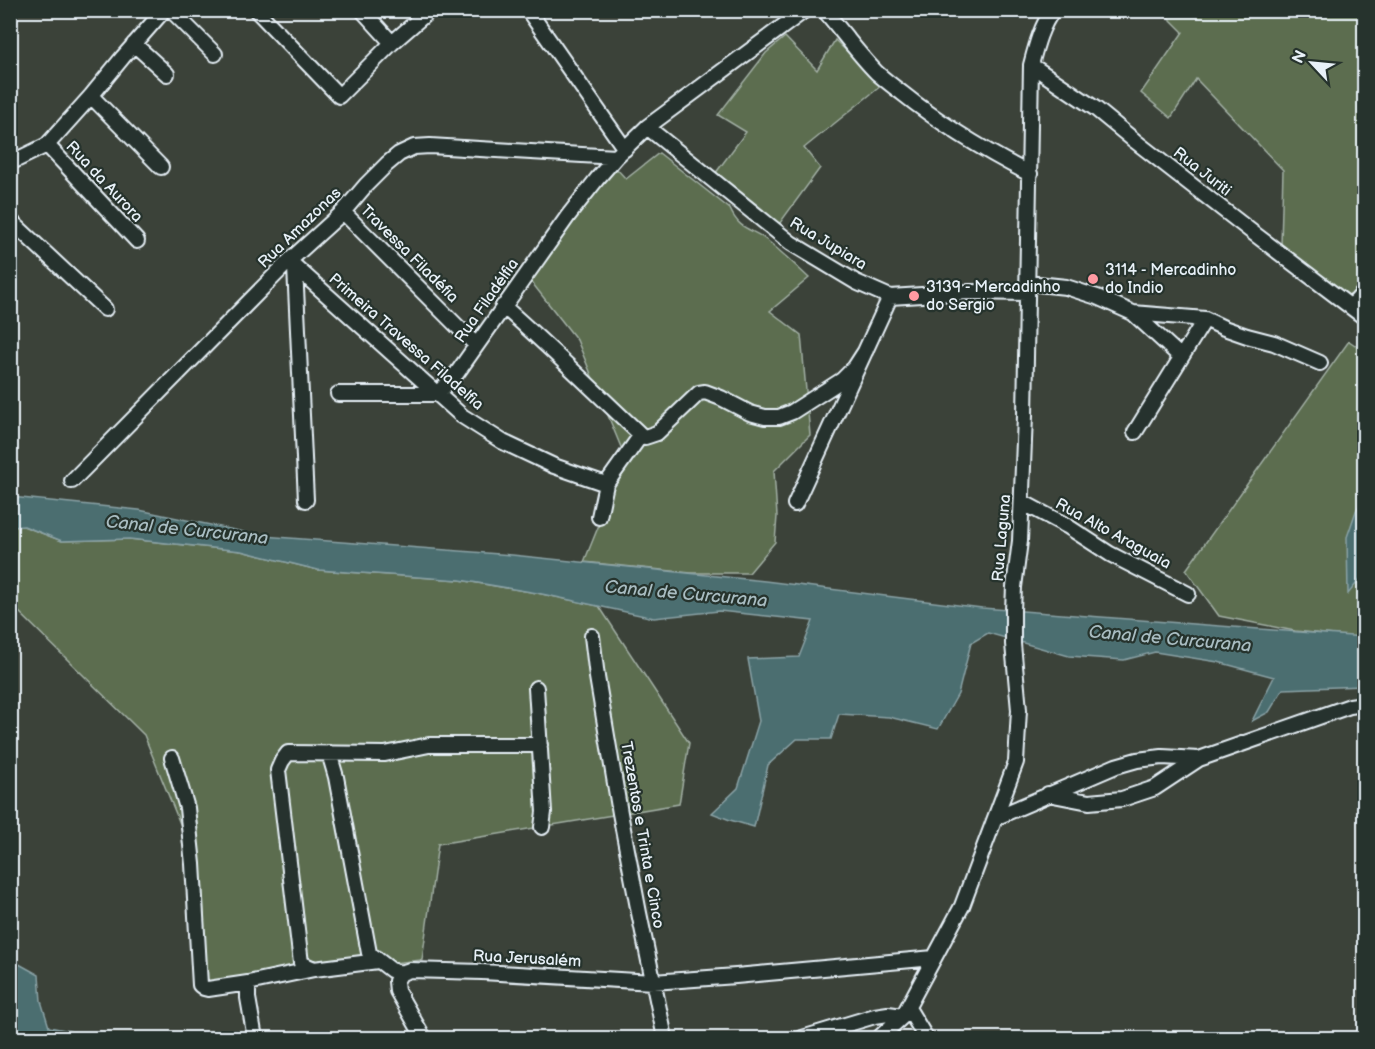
<svg xmlns="http://www.w3.org/2000/svg" width="1375" height="1049" viewBox="0 0 1375 1049" font-family="'Balsamiq Sans',sans-serif">
	<style>
		.green { fill: #5b6d50; stroke: #a2afa4; stroke-width: 1.5 }
		.water { fill: #4b6e70; stroke: #8aa2a6; stroke-width: 1.5 }
		.lines { fill: none; stroke-linecap: round; stroke-linejoin: round }
		.minor-casing { stroke: #e8f1f8; stroke-width: 18 }
		.minor { stroke: #26332d; stroke-width: 14 }
		.poi-dot { fill: #ff9aa2; stroke: #26332d; stroke-width: 2 }
		.labels { text-anchor: middle; dominant-baseline: central; stroke-width: 4.5; stroke-linejoin: round; paint-order: stroke }
		.street-label { font-size: 16px; fill: #e8f1f8; stroke: #26332d }
		.poi-label { font-size: 16px; fill: #e8f1f8; stroke: #26332d; text-anchor: start }
		.water-label { font-size: 18px; font-style: italic; fill: #a9bdc2; stroke: #26332d }
	</style>
	<rect width="100%" height="100%" fill="#3b4239"/>
	<filter id="ink" filterUnits="userSpaceOnUse"><feTurbulence type="fractalNoise" baseFrequency=".0167" numOctaves="2"/><feDisplacementMap in="SourceGraphic" scale="12" xChannelSelector="R" yChannelSelector="G"/><feConvolveMatrix kernelMatrix="1 2 1 2 8 2 1 2 1" color-interpolation-filters="sRGB"/></filter>
	<g filter="url(#ink)">
		<path class="green" d="M1162 11H1364V281L1350 297 1281 246 1283 170 1196 79 1171 118 1141 93 1183 32Z
			M785 37 817 70 835 40 882 85 804 148 820 168 777 227 715 174 746 132 718 115 766 53Z
			M659 153 730 209C740 232 753 228 769 242 783 253 796 266 809 278L770 311 801 335 810 435 774 471 777 516 775 542 749 573H691L584 562 626 458 635 460 625 457 577 340 529 279 597 187 616 168 626 179Z
			M1349 341 1364 351V638L1295 631 1219 616 1186 570Z
			M23 526 62 541 129 539 241 551 318 570 460 580 537 593 599 606 689 743 679 804 438 844 422 960 196 983 185 836 144 735 16 609 11 608 10 527Z"/>
		<path class="water" d="M1364 495V574L1348 594 1347 537 1356 511Z
			M11 497 139 510 263 536 512 555 765 581 982 608 1364 637V686L1283 689 1269 712 1252 721 1274 677 1218 662 1155 652 1124 660 1069 656 988 633 971 643 958 694 938 729 889 717 839 714 831 739H797L768 765 754 827 730 820 712 813 738 788 759 721 748 659 799 657 813 621 719 611 654 618 537 593 460 580 318 570 241 551 129 539 62 541 24 526 11 527Z
			M19 964 39 975 41 1001 49 1027 70 1031 74 1038H11V976Z"/>
		<g class="lines">
			<defs>
				<path id="minor" d="M171 10 215 54
					M256 10 339 96 392 43 430 10
					M362 10 392 43
					M528 10 625 149
					M824 10C842 31 858 54 877 73 885 80 894 87 902 93 942 125 985 151 1030 174
					M134 44 167 74
					M1031 65 1096 109 1135 141 1252 232 1364 317
					M91 96 161 167
					M647 127 791 243 856 282 890 297 970 292 1027 293
					M47 145 137 241
					M10 163 47 145 91 96 123 57 164 10
					M343 212 476 345
					M10 220 105 309
					M289 261 462 416 503 442 554 466 606 484
					M295 267 306 500
					M1028 283 1066 287 1097 297 1133 313 1205 319 1224 328 1247 336 1274 343 1320 363
					M503 306C551 348 595 392 641 435L645 437 657 433 699 393 705 392 721 398 750 413 765 417H779L792 412 842 380 855 367 866 350
					M1351 307 1364 292
					M1133 313 1181 357
					M338 394H437L457 373 568 216 597 179 616 157 647 127 805 10
					M1135 432 1205 319
					M72 481 289 261 343 212 366 185 387 164 399 154 414 147 430 146 616 157
					M1022 502 1067 526 1110 554 1188 594
					M795 504 890 297
					M599 517 606 484 641 435
					M592 636 597 677 620 813 639 913 665 1038
					M536 688 544 812 542 827
					M329 753 336 777 369 953 391 970 401 973
					M172 758 187 808 193 864 200 985 204 988 208 989 248 983 314 969 378 961
					M1048 794 1089 802 1122 799 1155 788 1199 759
					M997 817 1116 766 1137 760 1162 757 1199 759 1350 706 1364 704
					M314 969 301 963 278 770 282 761 288 753 385 754 429 745H540
					M401 973 410 970 482 972 653 982 736 976 934 958
					M401 973 396 981 397 991 424 1038
					M248 983V998L255 1038
					M908 1008 926 1038
					M802 1038 875 1016 888 1014 903 1016
					M879 1038 903 1016 962 906 1016 762 1019 710 1013 644V610L1014 587 1020 541 1025 416 1031 65C1036 46 1041 26 1053 10"/>
			</defs>
			<use href="#minor" class="minor-casing"/>
			<use href="#minor" class="minor"/>
		</g>
	</g>
	<g class="poi-dot">
		<circle cx="1093" cy="279" r="6"/>
		<circle cx="914" cy="296" r="6"/>
	</g>
	<g class="labels">
		<g class="street-label">
			<text transform="translate(1202 172) rotate(38)">Rua Juriti</text>
			<text transform="translate(104 182) rotate(47)">Rua da Aurora</text>
			<text transform="translate(300 228) rotate(-44)">Rua Amazonas</text>
			<text transform="translate(828 244) rotate(31)">Rua Jupiara</text>
			<text transform="translate(409 254) rotate(45)">Travessa Filadéfia</text>
			<text transform="translate(487 301) rotate(-55)">Rua Filadélfia</text>
			<text transform="translate(406 342) rotate(41)">Primeira Travessa Filadelfia</text>
			<text transform="translate(1113 534) rotate(29)">Rua Alto Araguaia</text>
			<text transform="translate(1002 538) rotate(-85)">Rua Laguna</text>
			<text transform="translate(642 835) rotate(80)">Trezentos e Trinta e Cinco</text>
			<text transform="translate(527 959) rotate(3)">Rua Jerusalém</text>
		</g>
		<g class="poi-label">
			<text x="1105" y="270">3114 - Mercadinho<tspan x="1105" dy="18">do Indio</tspan></text>
			<text x="926" y="287">3139 - Mercadinho<tspan x="926" dy="18">do Sergio</tspan></text>
		</g>
		<g class="water-label">
			<text transform="translate(187 530) rotate(6)">Canal de Curcurana</text>
			<text transform="translate(686 594) rotate(5)">Canal de Curcurana</text>
			<text transform="translate(1170 639) rotate(5)">Canal de Curcurana</text>
		</g>
	</g>
	<rect width="1375" height="1049" fill="none" stroke="#26332d" stroke-width="36"/>
	<rect x="18" y="18" width="1339" height="1013" fill="none" stroke="#e8f1f8" stroke-width="2" filter="url(#ink)"/>
	<g transform="translate(1312 63) rotate(296)" stroke="#26332d" stroke-width="4.5" paint-order="stroke">
	<path d="M0-4.5L10 22L0 15L-10 22Z" fill="#e8f1f8"/>
	<text y="-9" font-size="16" font-weight="bold" text-anchor="middle" fill="#e8f1f8">N</text>
	</g>
</svg>
